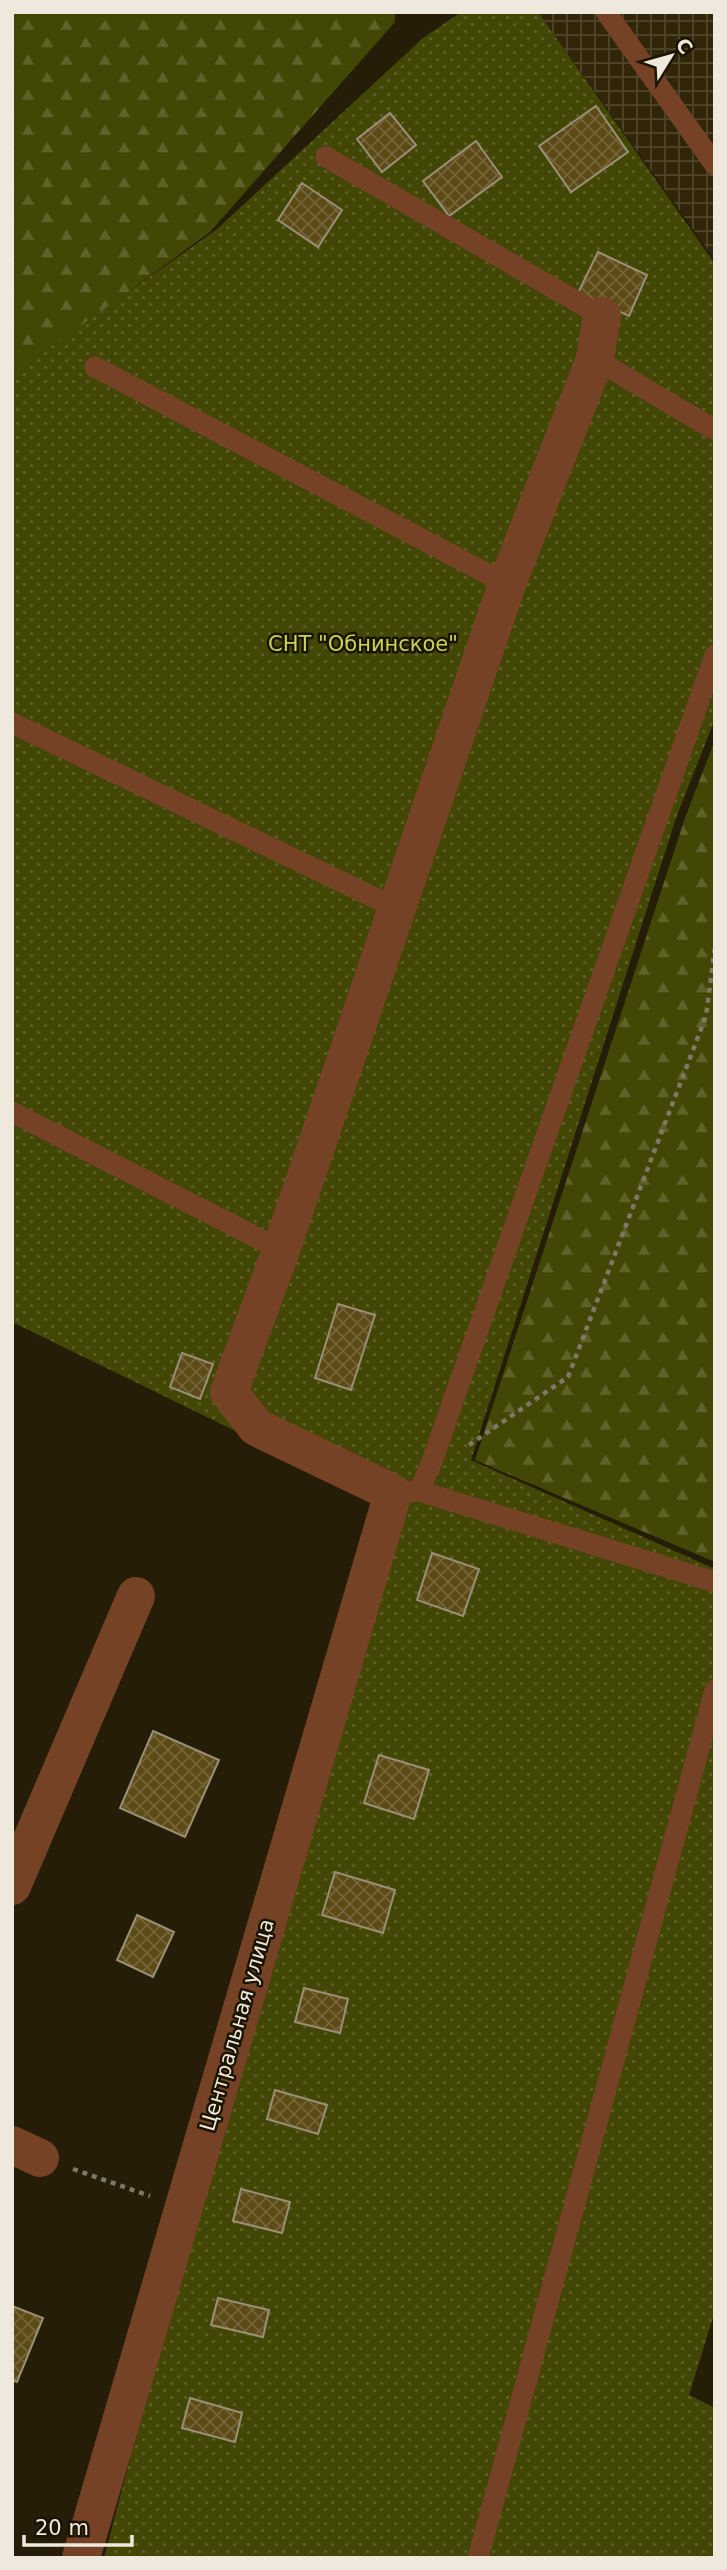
<svg xmlns="http://www.w3.org/2000/svg" width="727" height="2570" viewBox="0 0 727 2570" font-family="'DejaVu Sans',sans-serif">
	<style>
		.industrial { fill: url(#industrial-grid) }
		.forest { fill: url(#forest-firs) }
		.park { fill: url(#park-dots) }
		.building { fill: url(#building-cross-hatch); stroke: #9a9078; stroke-width: 2 }
		.lines { fill: none; stroke-linecap: round; stroke-linejoin: round }
		.path { stroke: #7e7866; stroke-width: 4.5; stroke-dasharray: 5 5; stroke-linecap: butt }
		.lane { stroke: #754226; stroke-width: 21 }
		.street { stroke: #754226; stroke-width: 38 }
		.labels { text-anchor: middle; dominant-baseline: central; stroke-width: 5; stroke-linejoin: round; paint-order: stroke }
		.park-label { font-size: 21px; fill: #cad454; stroke: #1b1401 }
		.street-label { font-size: 21px; fill: #eee9dc; stroke: #1b1401 }
	</style>
	<defs>
		<pattern id="industrial-grid" width="8" height="8" patternUnits="userSpaceOnUse" patternTransform="scale(1.75)"><rect width="8" height="8" fill="#312609"/><path d="M0 4h8M4 0v8" fill="none" stroke="#4f462c"/></pattern>
		<pattern id="forest-firs" width="22" height="20" patternUnits="userSpaceOnUse" patternTransform="scale(1.75)"><rect width="22" height="20" fill="#424705"/><path d="M5 1l3.5 6h-7zM16 11l3.5 6h-7z" fill="#5e6229"/></pattern>
		<pattern id="park-dots" width="8" height="8" patternUnits="userSpaceOnUse" patternTransform="scale(1.75)"><rect width="8" height="8" fill="#424705"/><path d="M2 2h.1M6 6h.1" fill="none" stroke="#5e6229" stroke-width="1.8" stroke-linecap="round"/></pattern>
		<pattern id="building-cross-hatch" width="8" height="8" patternUnits="userSpaceOnUse" patternTransform="scale(1.75)"><rect width="8" height="8" fill="#5d4b17"/><path d="M0 0l8 8M0 8l8-8" fill="none" stroke="#756538"/></pattern>
	</defs>
	<rect width="100%" height="100%" fill="#251d08"/>
	<path class="industrial" d="M538 12H715V260Z"/>
	<path class="forest" d="M12 12H395V22L210 232 12 377Z
		M715 740V1562L475 1460 685 818Z"/>
	<path class="park" d="M461 12H538L715 264V719L676 818 471 1460 715 1569V2311L689 2395 715 2408V2558H104L381 1502 12 1322V374L216 230 423 38Z"/>
	<path class="building" d="M596 106 628 152 571 192 539 146Z
		M390 113 416 145 382 172 357 139Z
		M476 141 502 177 449 216 423 181Z
		M302 183 342 210 318 247 278 220Z
		M598 252 647 275 629 316 578 293Z
		M338 1304 375 1315 351 1390 315 1378Z
		M182 1353 213 1364 200 1399 170 1387Z
		M432 1553 479 1569 463 1616 417 1600Z
		M153 1731 219 1760 185 1837 120 1808Z
		M379 1755 429 1770 414 1819 364 1803Z
		M335 1872 395 1890 383 1933 322 1915Z
		M137 1915 174 1932 153 1977 117 1960Z
		M304 1988 348 1999 340 2033 295 2022Z
		M275 2090 327 2105 318 2134 267 2119Z
		M241 2189 290 2202 282 2233 233 2221Z
		M218 2298 269 2310 263 2337 211 2325Z
		M12 2306 43 2318 17 2382 12 2380Z
		M190 2398 242 2413 235 2442 182 2428Z"/>
	<g class="lines">
		<path class="path" d="M469 1445 568 1377 706 1016 715 947
			M73 2169 150 2196"/>
		<path class="lane" d="M606 12 715 165
			M326 157 602 316
			M595 359 715 430
			M95 367 507 584
			M12 723 398 909
			M12 1112 281 1250
			M419 1491 715 1582
			M393 1493 419 1491 431 1464 715 655
			M478 2558 715 1690"/>
		<path class="street" d="M12 1886 136 1596
			M12 2145 40 2158
			M81 2558 393 1493 256 1427 229 1392 281 1250 507 584 595 359 602 316"/>
	</g>
	<g class="labels">
		<g class="park-label">
			<text x="363" y="644">СНТ "Обнинское"</text>
		</g>
		<g class="street-label">
			<text transform="translate(237 2025) rotate(-74)">Центральная улица</text>
		</g>
	</g>
	<rect width="727" height="2570" fill="none" stroke="#eee9dc" stroke-width="28"/>
	<g transform="translate(671 56) rotate(53)" stroke="#1b1401" stroke-width="5" paint-order="stroke">
	<path d="M0-5L12 26L0 18L-12 26Z" fill="#eee9dc"/>
	<text y="-10" font-size="19" font-weight="bold" text-anchor="middle" fill="#eee9dc">С</text>
	</g>
	<path d="M24 2535v10h108v-10" fill="none" stroke="#eee9dc" stroke-width="3.5"/>
	<text x="35" y="2535" font-size="21" fill="#eee9dc" stroke="#1b1401" stroke-width="5" paint-order="stroke">20 m</text>
</svg>
